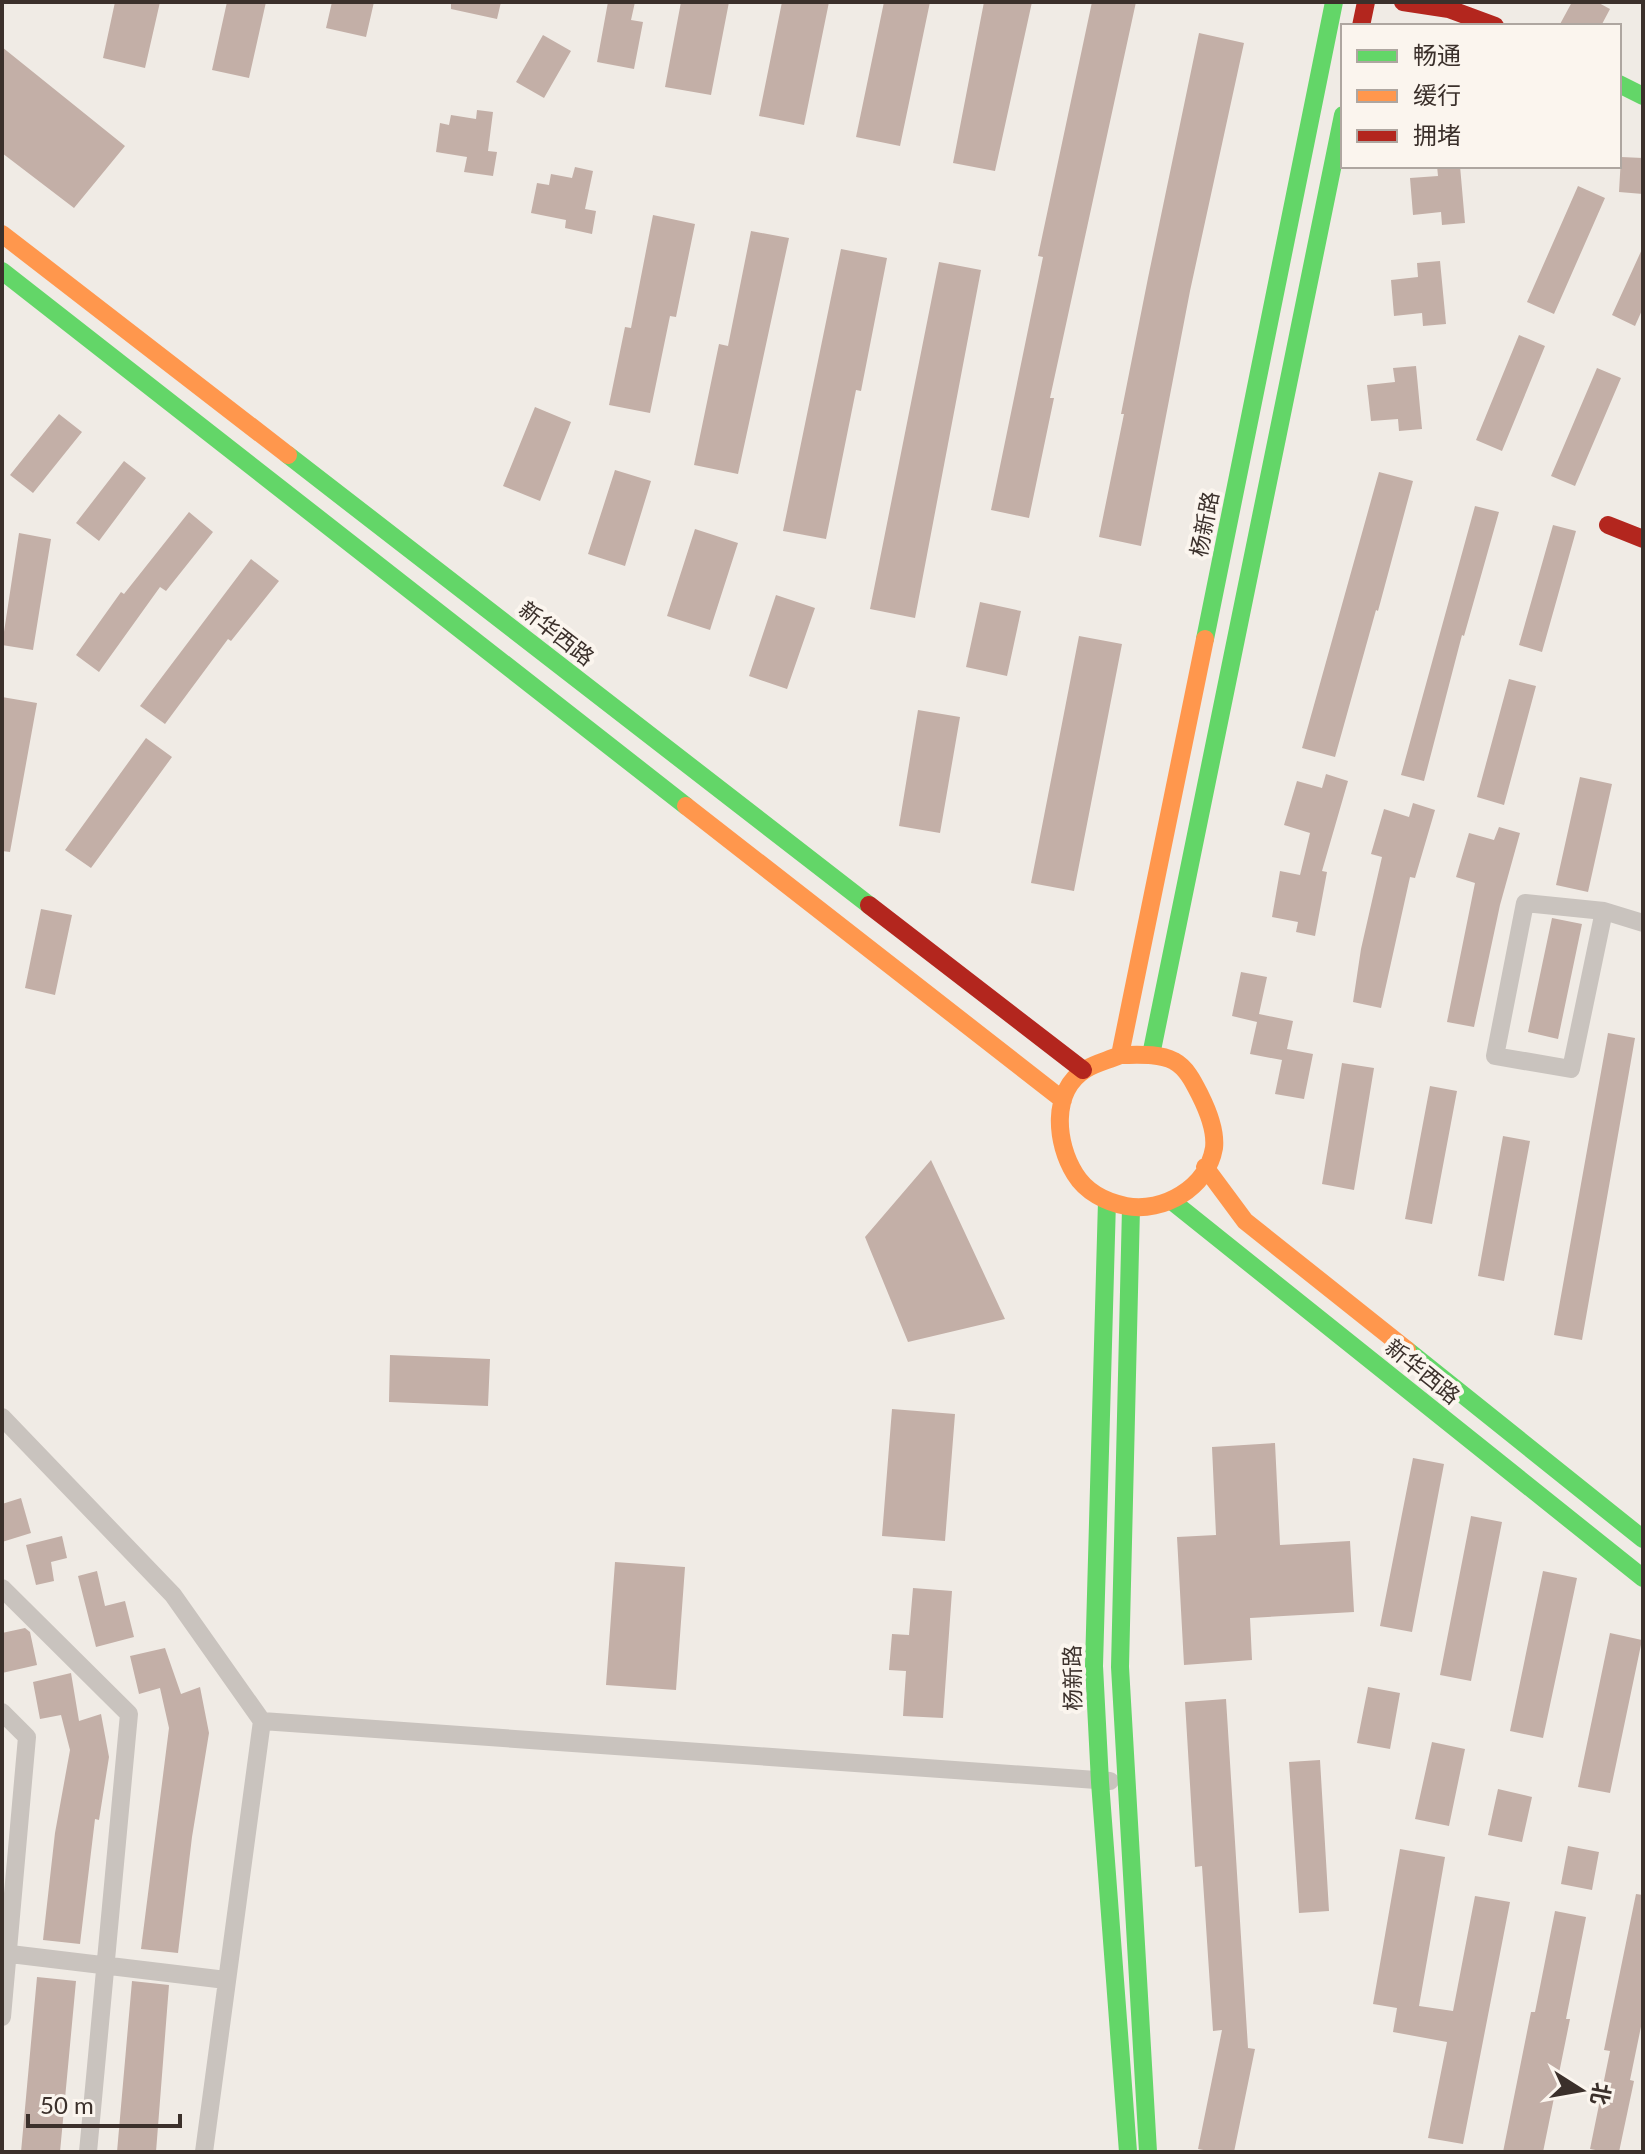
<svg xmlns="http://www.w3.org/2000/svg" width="1645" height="2154" viewBox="0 0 1645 2154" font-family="Lato,'Noto Sans SC',sans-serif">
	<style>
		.building { fill: #c3afa7 }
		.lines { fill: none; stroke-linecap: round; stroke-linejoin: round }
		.street { stroke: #c9c3be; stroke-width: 18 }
		.fast { stroke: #63d668; stroke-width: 18 }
		.slow { stroke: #ff974d; stroke-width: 18 }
		.jam { stroke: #b3261e; stroke-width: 18 }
		.labels { text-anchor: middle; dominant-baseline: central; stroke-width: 8; stroke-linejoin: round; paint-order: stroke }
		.street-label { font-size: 22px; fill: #3b302b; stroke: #fbf5ee }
	</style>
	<rect width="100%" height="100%" fill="#f0ebe5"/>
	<path class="building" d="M115 2H160L145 68 103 58Z
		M227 2H266L249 78 212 70Z
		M332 2H374L366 37 326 28Z
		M451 2H501L497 19 451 9Z
		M608 2H635L631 20 643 22 634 69 597 62Z
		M681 2H729L711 95 665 87Z
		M782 2H829L804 125 759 116Z
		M884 2H930L900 146 856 137Z
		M984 2H1032L995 171 953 163Z
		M1092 2H1136L1050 398H1054L1029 518 991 510 1043 257 1038 256Z
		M1572 2H1597L1610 9 1601 26H1559Z
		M1199 33 1244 43 1190 291 1141 546 1099 537 1124 414H1121L1148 278Z
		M543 35 571 51 544 98 516 82Z
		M2 47 125 146 74 208 2 153Z
		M477 110 493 112 488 151 497 152 493 176 464 172 467 157 436 152 440 123 449 125 451 115 476 119Z
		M1621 157 1643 158V194L1619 192Z
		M1437 166H1460L1465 223 1442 225 1441 212 1413 215 1410 178 1438 176Z
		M575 167 593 171 585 209 596 211 592 234 565 228 566 220 531 213 537 183 549 185 551 174 572 178Z
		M1578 186 1605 198 1554 314 1527 302Z
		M653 215 695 224 676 317 670 316 650 413 609 405 625 327 631 328Z
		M751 231 789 238 738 474 694 465 719 344 728 346Z
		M1643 247V308L1635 326 1612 315Z
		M841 249 887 258 861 391 856 390 826 539 783 531Z
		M1440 261 1446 324 1423 326 1422 313 1394 316 1391 280 1418 277 1417 263Z
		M939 262 981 270 915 618 870 609Z
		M1519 335 1545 346 1502 451 1476 440Z
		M1416 366 1422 429 1399 431 1398 419 1371 421 1367 385 1395 382 1393 368Z
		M1597 368 1621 378 1575 486 1551 476Z
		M535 407 571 422 540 501 503 486Z
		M59 414 82 432 33 493 10 475Z
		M124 461 146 478 99 541 76 523Z
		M615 470 651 481 625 566 588 554Z
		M1379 472 1413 481 1378 611 1376 610 1335 757 1302 748Z
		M1475 506 1499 512 1464 636 1462 635 1424 781 1401 775Z
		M189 512 213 532 166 591 160 587 99 672 76 655 121 592 124 594Z
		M1553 525 1576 531 1542 652 1519 645Z
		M695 529 738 543 710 630 667 616Z
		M19 533 51 539 33 650 2 645Z
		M251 559 279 581 231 641 228 639 165 724 140 706Z
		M776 595 815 608 787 689 749 676Z
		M980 602 1021 611 1007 676 966 667Z
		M1079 636 1122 644 1074 891 1031 883Z
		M1509 679 1536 686 1504 805 1477 797Z
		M2 697 37 703 10 852 2 851Z
		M918 710 960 717 940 833 899 826Z
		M146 738 172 757 91 868 65 850Z
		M1326 774 1348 781 1322 871 1327 872 1315 936 1296 932 1298 922 1272 917 1280 871 1300 875 1310 833 1284 825 1297 781 1322 788Z
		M1580 777 1612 784 1588 892 1556 885Z
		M1413 803 1435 810 1415 878 1410 877 1381 1008 1353 1002 1361 949 1382 857 1371 854 1384 809 1409 817Z
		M1499 827 1520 833 1500 905 1474 1027 1447 1022 1475 883 1456 877 1469 833 1494 840Z
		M41 909 72 915 55 995 25 988Z
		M1552 918 1582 924 1558 1039 1528 1032Z
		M1241 972 1267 977 1259 1014 1293 1021 1287 1049 1313 1054 1304 1099 1275 1094 1282 1060 1250 1054 1257 1022 1232 1016Z
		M1608 1033 1635 1038 1582 1340 1554 1335Z
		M1342 1063 1374 1068 1354 1190 1322 1184Z
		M1430 1086 1457 1091 1432 1224 1405 1219Z
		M1503 1136 1530 1141 1504 1281 1478 1276Z
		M931 1160 1005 1319 908 1342 865 1237Z
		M390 1355 490 1359 488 1406 389 1402Z
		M892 1409 955 1414 945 1541 882 1536Z
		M1275 1443 1280 1545 1350 1541 1354 1612 1250 1618 1252 1660 1184 1665 1177 1537 1216 1535 1212 1447Z
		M1413 1458 1444 1464 1412 1632 1380 1626Z
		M21 1498 31 1533 2 1542V1504Z
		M1471 1516 1502 1522 1471 1681 1440 1675Z
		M62 1536 67 1558 51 1562 54 1581 36 1585 26 1545Z
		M615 1562 685 1567 676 1690 606 1685Z
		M97 1571 105 1606 125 1601 134 1637 96 1647 78 1576Z
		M1543 1571 1577 1578 1543 1738 1510 1731Z
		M913 1588 952 1591 943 1718 903 1716 906 1671 889 1670 892 1634 909 1635Z
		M25 1628 30 1632 37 1665 2 1673V1633Z
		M1610 1633 1642 1640 1610 1793 1578 1787Z
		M165 1648 181 1694 200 1687 209 1733 192 1837 178 1953 141 1949 169 1728 160 1688 139 1694 130 1656Z
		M71 1673 79 1721 101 1714 109 1757 99 1820 95 1819 80 1944 43 1940 55 1833 70 1750 61 1715 40 1719 33 1682Z
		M1368 1687 1400 1693 1390 1749 1357 1743Z
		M1226 1699 1248 2048 1255 2049 1234 2152H1214L1198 2149 1222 2030 1213 2031 1202 1866 1195 1867 1185 1702Z
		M1432 1742 1465 1749 1449 1826 1415 1819Z
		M1320 1760 1329 1911 1299 1913 1289 1762Z
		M1498 1789 1532 1797 1522 1842 1488 1835Z
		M1568 1846 1599 1852 1592 1890 1561 1884Z
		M1400 1849 1445 1857 1419 2006 1453 2011 1475 1896 1510 1902 1463 2144 1428 2138 1447 2042 1393 2032 1397 2008 1373 2004Z
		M1636 1894 1643 1895V2017L1630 2080 1634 2081 1619 2152H1606L1590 2149 1610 2051 1604 2050Z
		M1555 1911 1586 1917 1566 2019H1570L1543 2152H1503L1531 2012H1535Z
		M37 1977 76 1981 60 2152H21Z
		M132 1981 169 1985 156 2152H117Z"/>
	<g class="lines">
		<path class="street" d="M1604 911 1571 1069 1495 1056 1525 903 1604 911 1643 923
			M2 1417 173 1595 262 1721 204 2152
			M2 1588 129 1714 88 2152
			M2 1712 27 1737 2 2017
			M262 1721 1110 1781
			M2 1953 226 1980"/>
		<path class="fast" d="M1619 84 1643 96
			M2 271 686 806
			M288 455 869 905
			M1205 639 1334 2
			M1151 1055 1343 115
			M1107 1201 1094 1666 1100 1782 1128 2152
			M1173 1202 1643 1578
			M1131 1208 1120 1667 1148 2152
			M1407 1350 1643 1539"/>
		<path class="slow" d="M2 234 288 455
			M686 806 1063 1100
			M1120 1055 1205 639
			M1120 1055C1137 1055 1158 1053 1174 1061 1187 1068 1194 1083 1200 1095 1207 1109 1216 1131 1214 1148 1207 1188 1163 1213 1126 1206 1106 1202 1086 1192 1075 1174 1056 1144 1050 1091 1086 1069 1096 1063 1109 1060 1120 1055Z
			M1205 1167 1245 1221 1407 1350"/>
		<path class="jam" d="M1403 2 1449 9 1495 26
			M1361 26 1366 2
			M1608 525 1643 539
			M869 905 1083 1070"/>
	</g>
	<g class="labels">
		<g class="street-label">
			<text transform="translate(1204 524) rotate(-79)">杨新路</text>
			<text transform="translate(557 633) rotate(38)">新华西路</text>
			<text transform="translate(1423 1371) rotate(39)">新华西路</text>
			<text transform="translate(1072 1678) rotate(-91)">杨新路</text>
		</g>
	</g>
	<rect width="1645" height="2154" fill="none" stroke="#3b302b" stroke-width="8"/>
	<rect x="1341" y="24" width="280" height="144" fill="#fbf5ee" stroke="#aea6a0" stroke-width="2"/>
	<rect x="1357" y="50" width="40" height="12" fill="#63d668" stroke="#aea6a0" stroke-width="2"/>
	<text x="1413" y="64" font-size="24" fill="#3b302b">畅通</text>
	<rect x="1357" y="90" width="40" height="12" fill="#ff974d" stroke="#aea6a0" stroke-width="2"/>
	<text x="1413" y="104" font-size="24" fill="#3b302b">缓行</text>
	<rect x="1357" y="130" width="40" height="12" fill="#b3261e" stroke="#aea6a0" stroke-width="2"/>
	<text x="1413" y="144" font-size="24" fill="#3b302b">拥堵</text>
	<g transform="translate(1581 2090) rotate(101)" stroke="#fbf5ee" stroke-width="6" paint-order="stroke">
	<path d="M0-6L14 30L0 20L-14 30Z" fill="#3b302b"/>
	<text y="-12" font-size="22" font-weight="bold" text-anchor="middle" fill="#3b302b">北</text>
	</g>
	<path d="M28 2114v12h152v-12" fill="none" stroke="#3b302b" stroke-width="4"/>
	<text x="40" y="2114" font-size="24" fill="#3b302b" stroke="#fbf5ee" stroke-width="6" paint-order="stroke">50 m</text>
</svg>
